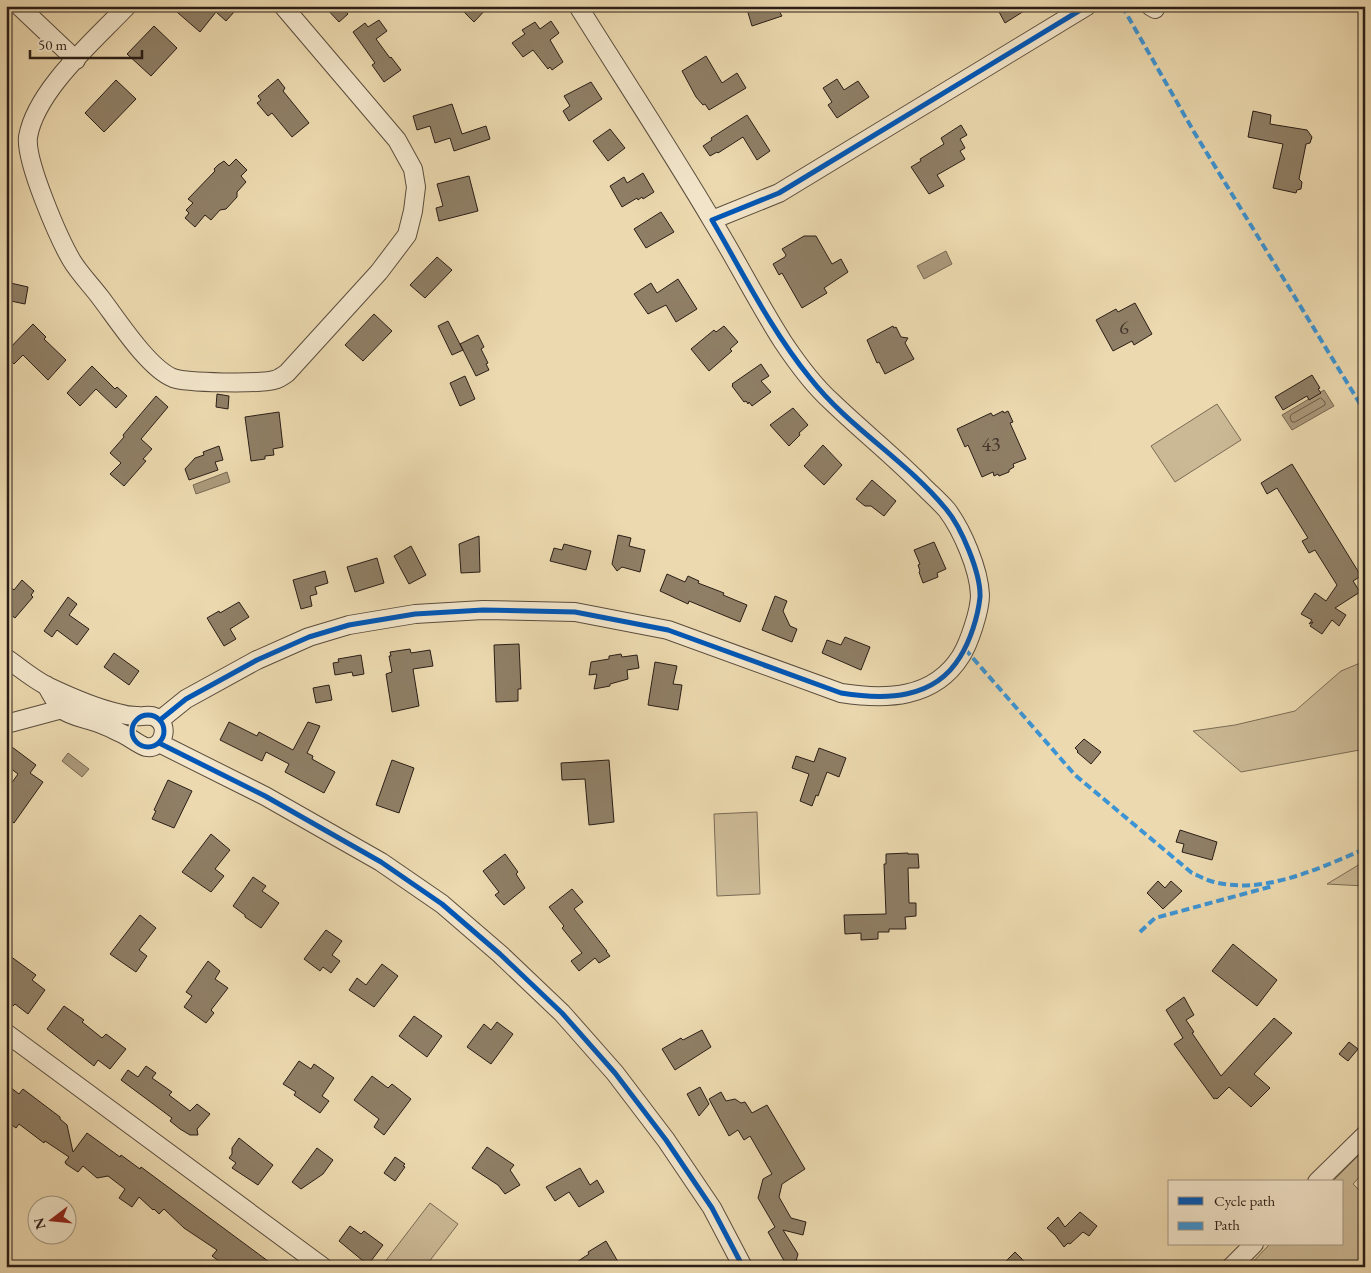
<svg xmlns="http://www.w3.org/2000/svg" width="1371" height="1273" viewBox="0 0 1371 1273" font-family="'EB Garamond',serif">
	<style>
		.green { fill: #cbb995; stroke: #7a6c56 }
		.water { fill: #aa997b; stroke: #776853 }
		.lines { fill: none; stroke-linecap: round; stroke-linejoin: round }
		.shore { stroke: #6a5c49; stroke-width: 1 }
		.building { fill: #8f7f66; stroke: #2a1e17 }
		.minor-casing { stroke: #5a4d3d; stroke-width: 20 }
		.minor { stroke: #f3e6cb; stroke-width: 18 }
		.quiet { stroke: #3c94d4; stroke-width: 4; stroke-dasharray: 8 4; stroke-linecap: butt }
		.cycleway-casing { stroke: #f3e6cb; stroke-width: 8 }
		.cycleway { stroke: #0057b8; stroke-width: 5 }
		.labels { text-anchor: middle; dominant-baseline: central; stroke-width: 5; stroke-linejoin: round; paint-order: stroke }
		.number-label { font-size: 20px; fill: #43362b }
	</style>
	<rect width="100%" height="100%" fill="#ecd9af"/>
	<filter id="stains"><feTurbulence type="fractalNoise" baseFrequency=".004" numOctaves="4"/><feColorMatrix values="0 0 0 0 .2 0 0 0 0 .09 0 0 0 0 .02 0 0 0 .5 -.17"/></filter>
	<radialGradient id="worn" r=".72"><stop offset=".6" stop-color="#630" stop-opacity="0"/><stop offset="1" stop-color="#630" stop-opacity=".3"/></radialGradient>
	<path class="green" d="M1217 404 1241 440 1175 482 1151 446Z
		M1365 661V749L1241 772 1193 731 1235 725 1295 711 1341 671Z
		M757 812 760 894 717 896 714 814Z
		M1365 861V886L1327 884Z
		M1365 1149V1171L1353 1184 1365 1196V1267H1248L1270 1244H1342V1182H1332Z
		M430 1203 458 1224 425 1267H381Z"/>
	<path class="water" d="M946 251 952 264 924 279 917 266Z
		M1324 390 1334 406 1292 430 1282 415Z
		M227 472 230 482 196 494 193 485Z
		M68 753 89 769 82 777 62 761Z"/>
	<g class="lines">
		<path class="shore" d="M1321 398 1325 402V405L1295 422H1292L1290 418 1291 415Z"/>
	</g>
	<path class="building" d="M170 6H226L234 12 226 21 216 12 200 32Z
		M324 6H341L348 14 339 22Z
		M458 6H489L474 22Z
		M746 6H776L782 16 752 26Z
		M1004 6H1032L1005 23 998 10Z
		M379 20 387 31 376 39 390 58 391 57 401 70 384 82 372 65 375 63 353 32 365 23 368 27Z
		M551 21 559 33 550 40 563 62 552 70 550 67 548 69 533 50 523 57 512 43 525 34 522 30 535 22 540 29Z
		M154 26 177 48 151 76 127 54Z
		M706 56 722 83 737 73 746 88 709 110 705 104 703 105 696 97 682 71Z
		M278 79 285 88 283 91 309 123 292 137 272 113 268 116 257 103 261 100 258 96Z
		M837 79 844 90 858 81 869 97 837 118 828 105 832 102 823 88Z
		M116 80 136 99 104 132 85 113Z
		M591 82 602 99 569 121 563 111 570 106 564 96Z
		M452 104 462 134 486 126 490 139 454 151 450 138 435 143 430 126 417 130 413 116Z
		M1253 111 1271 115 1270 124 1307 130 1312 137 1310 143 1306 144 1299 179 1302 182 1301 189 1297 190 1296 193 1273 188 1283 144 1248 137Z
		M747 115 770 151 757 160 743 137 718 153 717 152 710 156 703 146 712 140 711 138Z
		M961 125 967 135 960 139 965 148 960 151 965 159 937 175 944 186 929 194 911 167 921 161 920 159 944 144 941 138Z
		M610 129 625 148 608 161 593 141Z
		M236 159 247 170 241 176 246 182 237 192V197L226 209 220 210 211 220 205 215 195 227 185 218 189 213 186 210 193 203 188 199 215 171 214 169 218 165 224 161 229 166Z
		M643 173 654 192 643 199 642 197 638 200 637 198 622 207 610 186 624 177 627 183Z
		M469 176 478 211 439 221 436 208 443 206 437 184Z
		M661 212 674 232 646 248 634 229Z
		M804 236H816L832 264 841 259 848 272 824 288 827 293 802 308 782 273 779 275 773 264 785 257 786 255 782 249Z
		M437 257 452 270 425 298 410 285Z
		M678 279 697 309 676 322 666 305 648 314 634 294 651 283 657 293Z
		M6 282 28 287 25 304 6 300Z
		M1135 303 1152 334 1134 345 1132 341 1113 351 1096 320 1116 309 1118 312Z
		M374 314 392 331 363 361 345 345Z
		M448 321 463 350 452 355 438 326Z
		M33 324 46 337 44 339 66 360 48 380 23 355 14 364 6 356V352Z
		M724 326 738 342 730 349 732 351 709 371 691 349 714 330 716 332Z
		M893 326 894 328 896 327 901 337 908 338 905 343 914 359 885 374 879 362 877 363 867 340Z
		M478 335 484 347 481 349 488 363 486 364 489 370 476 376 460 344Z
		M761 364 769 376 761 381 771 392 752 406 749 402 748 404 746 401 744 402 732 386 733 385 732 384Z
		M92 366 115 389 117 387 127 396 116 408 96 389 80 406 67 393Z
		M1312 375 1320 388 1318 389 1321 393 1309 400 1307 396 1283 410 1275 397Z
		M465 376 475 399 460 406 450 383Z
		M217 394 229 396 228 409 216 407Z
		M156 396 168 407 141 439 152 449 143 459 146 461 124 486 110 474 121 463 110 453 124 437 123 435Z
		M793 408 808 425 799 433 800 435 789 446 770 425Z
		M1003 411 1004 413 1008 411 1013 422 1010 423 1026 459 1013 464 1014 467 1009 470V472L999 476 998 474 994 476 993 472 982 477 968 445 965 447 957 429 991 413 993 416Z
		M279 412 283 447 273 449 274 455 265 456V459L251 461 245 417Z
		M823 445 842 465 824 485 804 466Z
		M219 446 223 460 215 462 218 470 189 480 185 469 195 458 204 455 203 452Z
		M1292 464 1361 576 1353 581 1360 592 1335 608 1346 615 1339 626 1332 620 1322 634 1310 626 1313 622 1309 624 1312 620 1301 614 1315 593 1326 601 1337 585 1315 550 1309 553 1302 541 1308 538 1277 488 1267 494 1261 483Z
		M872 480 896 501 884 516 871 506H865L856 499Z
		M618 535 631 538 629 546 645 550 640 572 622 567 617 571 612 564Z
		M479 536 480 572 461 573 459 544Z
		M934 542 946 569 937 573 938 577 923 583 919 572 920 571 918 565 920 564 914 550Z
		M564 544 591 551 586 570 550 561 554 548 562 550Z
		M411 546 426 575 409 584 394 556Z
		M377 558 384 583 355 592 347 567Z
		M325 571 328 583 315 587 317 594 310 596 312 606 301 609 293 580Z
		M667 574 685 582 688 576 699 581 698 583 724 593 723 595 747 605 740 622 689 601 688 604 660 591Z
		M22 580 34 591 31 595 33 597 15 618 6 611V583L14 590Z
		M775 596 787 601 783 611 790 626 797 629 792 642 762 630Z
		M68 597 77 604 69 615 89 629 77 645 57 630 52 637 44 631Z
		M239 602 249 617 230 629 236 639 224 646 207 618 219 611 220 613Z
		M845 637 870 647 861 670 822 653 827 640 841 645Z
		M519 644 521 689H518V701L496 702 494 645Z
		M410 649 411 653 430 650 433 666 413 669 419 706 392 712 386 674 392 672 389 656H391L390 652Z
		M114 653 139 671 129 685 104 667Z
		M621 654 622 657 637 655 639 668 627 670 628 679 610 684V686L594 689 597 674 589 675 591 662 609 659V656Z
		M361 655 364 674 353 676 352 672 335 675 333 663 339 662 338 659Z
		M655 662 677 666 673 684 682 685 678 710 648 705Z
		M329 685 332 700 316 703 313 688Z
		M229 722 257 736 259 732 293 750 308 722 320 726 307 753 313 756 312 759 335 772 324 793 285 772 289 764 266 752 262 761 220 740Z
		M1084 739 1101 752 1091 764 1077 752 1078 751 1075 748Z
		M12 747 36 765 30 773 43 782 14 823 6 817V791L18 774 6 765V755Z
		M819 748 846 758 839 777 827 772 818 796 816 795 812 806 800 801 809 774 792 768 796 756 814 762Z
		M392 760 414 768 399 813 376 805Z
		M609 760 614 822 589 825 585 779 562 780 561 763Z
		M168 780 192 791 174 828 152 819 156 811 154 810Z
		M1180 830 1217 842 1212 860 1182 852 1184 844 1176 842Z
		M211 834 230 850 215 869 224 876 211 892 182 872Z
		M908 853V854H918L919 868H908L909 903H916V916L905 917 906 929H889V932H878V939L861 940V933L845 934 844 915 886 914 884 864H886V854Z
		M505 854 518 872 516 874 525 888 504 905 495 895 499 892 483 871Z
		M253 877 266 886 262 891 279 903 261 928 245 917V915L233 906Z
		M1158 881 1165 888 1171 881 1182 891 1163 909 1147 893Z
		M572 889 583 902 574 909 607 951H606L610 956 599 963 595 958 579 971 571 961 582 953 562 928 564 926 549 907Z
		M140 915 156 928 139 950 147 956 136 972 110 954Z
		M326 930 342 941 332 955 340 961 331 973 323 967 320 971 304 959Z
		M1233 944 1277 980 1257 1006 1212 971Z
		M6 953 36 975 32 980 45 990 28 1014 15 1004 13 1006 6 1001Z
		M208 961 220 971 215 979 228 988 211 1010 214 1013 206 1023 184 1007 192 996 186 992Z
		M382 964 398 976 374 1007 349 990 357 978 366 985Z
		M1184 997 1194 1015 1186 1020 1194 1032 1192 1033 1221 1076 1274 1018 1292 1033 1254 1074 1270 1088 1251 1107 1229 1087 1217 1099 1216 1098 1214 1099 1174 1044 1183 1038 1166 1010Z
		M64 1006 84 1020 82 1022 102 1038 106 1034 126 1049 110 1069 98 1060 94 1066 47 1029Z
		M414 1016 442 1036 427 1057 399 1036Z
		M497 1022 513 1034 491 1064 467 1047 484 1024 491 1030Z
		M702 1030 711 1047 675 1070 662 1049 681 1038 683 1040Z
		M1349 1042 1358 1049 1348 1061 1339 1054Z
		M299 1061 311 1069 314 1064 334 1078 322 1096 329 1101 320 1113 294 1095 296 1092 283 1084Z
		M146 1066 156 1073 152 1078 172 1092 169 1095 190 1111 197 1104 210 1114 197 1129 198 1135H190L180 1129 170 1121 172 1118 121 1080 128 1070 138 1077Z
		M372 1076 388 1088 392 1084 411 1099 384 1135 374 1127 379 1119 354 1100Z
		M6 1084 19 1094 23 1089 60 1117V1119L67 1125 73 1152 87 1133 120 1157 121 1155 140 1169 141 1167 276 1267H227L212 1256 217 1250 184 1228 164 1209 159 1214 154 1209 153 1210 139 1197 132 1207 119 1198 125 1189 108 1176 97 1178 83 1166 78 1172 66 1164 65 1162 69 1157 45 1141 44 1143 19 1124 16 1128 6 1121Z
		M700 1087 709 1104 699 1116 687 1094Z
		M721 1092 726 1101 735 1099 741 1103 745 1102 752 1113 767 1105 805 1169 782 1184 779 1197 791 1218 806 1222 803 1235 783 1230 798 1254 796 1261 787 1266 768 1232 775 1227 758 1198 763 1179 772 1174 750 1136 744 1140 738 1130 729 1136 709 1099Z
		M239 1138 273 1165 258 1185 232 1168 236 1163 229 1158 232 1154V1148Z
		M487 1147 514 1165 510 1170 520 1185 505 1194 498 1185 472 1168Z
		M317 1148 333 1160 323 1174 301 1189 292 1182Z
		M395 1157 405 1164 403 1166 405 1167 395 1181 384 1173Z
		M580 1168 590 1185 597 1180 604 1192 579 1207 569 1192 555 1201 546 1187Z
		M1080 1212 1097 1226 1089 1236 1083 1232 1070 1244 1068 1243 1064 1247 1055 1235 1047 1228 1058 1217 1065 1227Z
		M350 1226 361 1234 364 1231 383 1245 368 1265 339 1241Z
		M606 1241 621 1267H569L589 1254 588 1252Z
		M1015 1252 1030 1267H1000Z"/>
	<g class="lines">
		<defs>
			<path id="minor" d="M19 6 76 60
				M127 6C94 41 36 90 28 137 25 161 59 239 72 261 80 274 91 285 100 297 117 319 148 368 173 378 187 383 258 384 274 380 279 379 283 376 287 373L379 272 407 235 413 211 416 187 413 169 397 140 283 6
				M1150 6 1155 9
				M712 220 779 193 1087 6
				M6 658C19 667 33 679 47 686 68 696 95 708 118 713 124 715 131 716 137 716 144 717 149 714 155 717 171 725 163 750 146 747 141 746 129 737 123 734 114 730 105 725 95 722 85 718 72 717 63 710 56 705 51 693 46 685
				M160 720 186 699 257 660 309 637 349 625 415 614 483 610 575 612 668 630 841 693C886 700 934 699 961 656 969 643 980 611 980 595 979 569 962 530 947 510 940 502 931 494 924 487 895 457 862 431 832 402 813 385 797 363 783 342 758 303 737 261 713 222 670 149 623 78 578 6
				M6 724 62 709 66 701
				M159 743 265 796 381 862 442 904 500 954 562 1013 615 1073 666 1140 712 1208 743 1267
				M6 1033 323 1267
				M1317 1182 1365 1135
				M1231 1267 1254 1244"/>
		</defs>
		<use href="#minor" class="minor-casing"/>
		<use href="#minor" class="minor"/>
		<path class="quiet" d="M1122 6 1194 132 1365 412
			M965 649 1075 775 1192 873C1199 876 1206 880 1214 882 1265 895 1319 868 1365 849
			M1140 932 1155 918 1273 886"/>
		<defs>
			<path id="cycleway" d="M132 731a16 16 0 1 1 32 0a16 16 0 1 1-32 0Z
				M160 720 186 699 257 660 309 637 349 625 415 614 483 610 575 612 668 630 841 693C885 700 934 700 960 657 970 641 978 617 980 597 981 573 961 527 946 509 906 460 849 428 810 378 771 330 743 273 712 220L779 193 1087 6
				M159 743 265 796 381 862 442 904 500 954 562 1013 615 1073 666 1140 712 1208 743 1267"/>
		</defs>
		<use href="#cycleway" class="cycleway-casing"/>
		<use href="#cycleway" class="cycleway"/>
	</g>
	<g class="labels">
		<g class="number-label">
			<text x="1124" y="327">6</text>
			<text x="991" y="444">43</text>
		</g>
	</g>
	<rect width="1371" height="1273" fill="none" stroke="#ecd9af" stroke-width="25"/>
	<rect x="8" y="8" width="1356" height="1258" fill="none" stroke="#2a1e17" stroke-width="2.5"/>
	<rect x="12" y="12" width="1346" height="1248" fill="none" stroke="#2a1e17"/>
	<rect x="1168" y="1180" width="175" height="65" fill="#f3e6cb" stroke="#a39683"/>
	<rect x="1178" y="1197" width="25" height="8" fill="#0057b8" stroke="#a39683"/>
	<text x="1214" y="1206" font-size="15" fill="#2a1e17">Cycle path</text>
	<rect x="1178" y="1222" width="25" height="8" fill="#3c94d4" stroke="#a39683"/>
	<text x="1214" y="1230" font-size="15" fill="#2a1e17">Path</text>
	<g transform="translate(52 1220) rotate(254)"><circle r="24" fill="#f3e6cb" stroke="#a39683"/>
	<path d="M0-4L9 19L0 12L-9 19Z" fill="#8f2418"/>
	<text y="-8" font-size="14" font-weight="bold" text-anchor="middle" fill="#2a1e17">N</text>
	</g>
	<path d="M30 50v8h112v-8" fill="none" stroke="#2a1e17" stroke-width="2.5"/>
	<text x="38" y="50" font-size="15" fill="#2a1e17" stroke="#f3e6cb" stroke-width="4" paint-order="stroke">50 m</text>
	<rect width="100%" height="100%" filter="url(#stains)"/>
	<rect width="100%" height="100%" fill="url(#worn)"/>
</svg>
